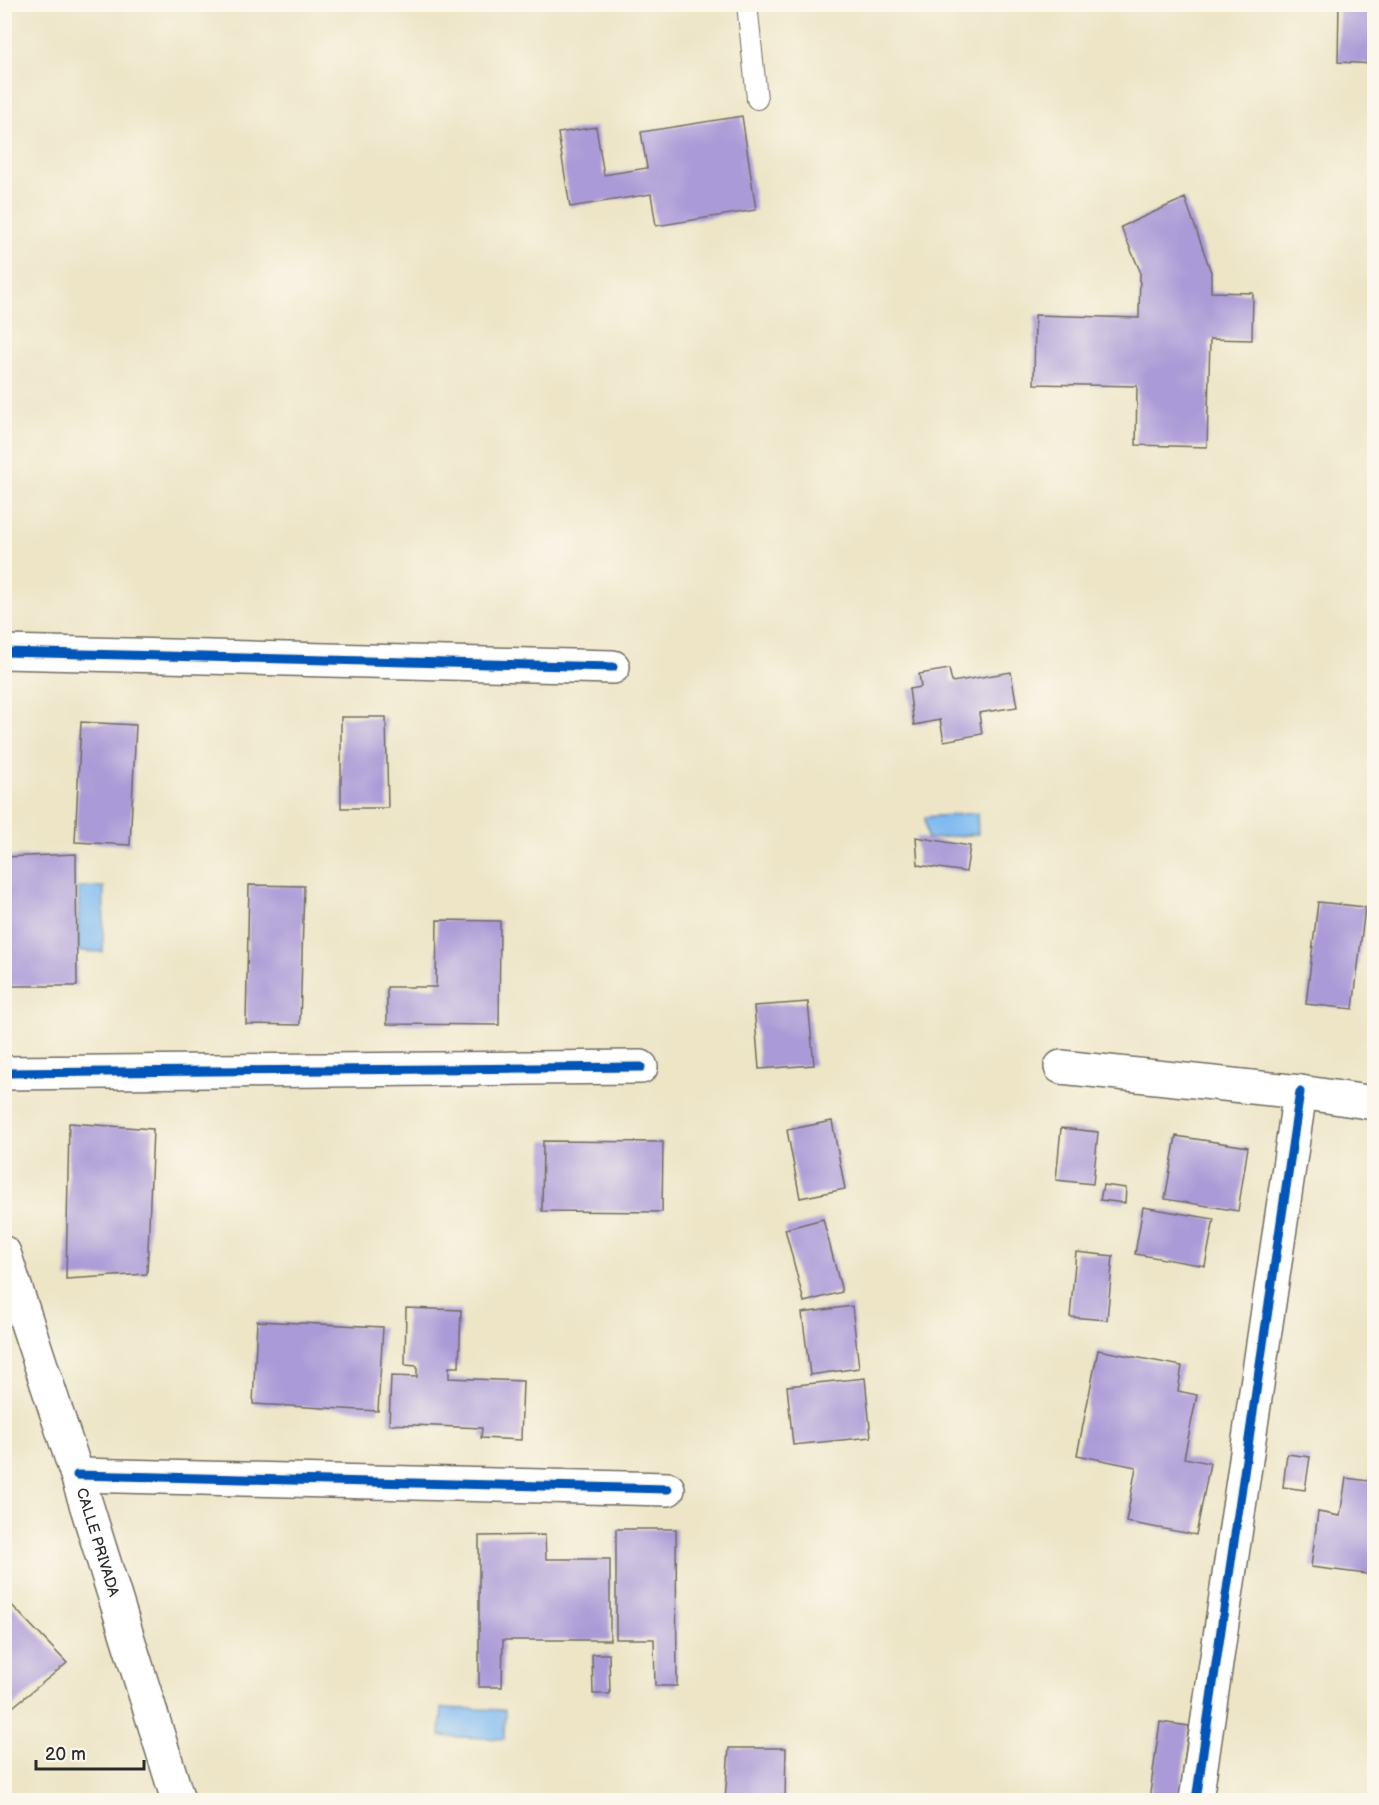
<svg xmlns="http://www.w3.org/2000/svg" width="1379" height="1805" viewBox="0 0 1379 1805" font-family="'Balsamiq Sans',sans-serif">
	<style>
		.water { fill: #7fbaf0; stroke: #55728e; stroke-width: 1.5 }
		.building { fill: #aa9ad7 }
		.lines { fill: none; stroke-linecap: round; stroke-linejoin: round }
		.lane-casing { stroke: #6f6c61; stroke-width: 22 }
		.street-casing { stroke: #6f6c61; stroke-width: 36 }
		.lane { stroke: #fff; stroke-width: 20 }
		.street { stroke: #fff; stroke-width: 33 }
		.cycleway-casing { stroke: #fbf7ec; stroke-width: 13 }
		.cycleway { stroke: #0057b8; stroke-width: 9 }
		.labels { text-anchor: middle; dominant-baseline: central; stroke-width: 4.5; stroke-linejoin: round; paint-order: stroke }
		.street-label { font-size: 15px; fill: #2b2b2b; stroke: #fbf7ec }
	</style>
	<rect width="100%" height="100%" fill="#fbf7ec"/>
	<filter id="ink" filterUnits="userSpaceOnUse"><feTurbulence type="fractalNoise" baseFrequency=".0167" numOctaves="2"/><feDisplacementMap in="SourceGraphic" scale="12" xChannelSelector="R" yChannelSelector="G"/><feConvolveMatrix kernelMatrix="1 2 1 2 8 2 1 2 1" color-interpolation-filters="sRGB"/></filter>
	<filter id="wash" filterUnits="userSpaceOnUse"><feTurbulence type="fractalNoise" baseFrequency=".008" numOctaves="4" result="noise"/><feDisplacementMap in="SourceGraphic" scale="24" xChannelSelector="R" yChannelSelector="G"/><feGaussianBlur stdDeviation="1.35" result="paint"/><feColorMatrix in="noise" values="0 0 0 0 0 0 0 0 0 0 0 0 0 0 0 0 0 1.4 0 .05"/><feComposite in="paint" operator="in"/></filter>
	<g filter="url(#wash)">
		<rect width="100%" height="100%" fill="#ede5c6"/>
		<path class="water" d="M977 813 978 834 927 839 925 817Z
			M79 887H104L103 952 78 951Z
			M442 1708 505 1710 504 1739 440 1736Z"/>
		<g id="blocks">
			<path class="building" d="M1339 4H1374V64L1338 62Z
				M742 116 756 210 656 226 651 194 570 207 558 133 596 127 604 175 647 168 641 132Z
				M1185 198 1211 272V292L1253 293 1252 340 1210 339 1207 447 1136 445 1137 386 1034 384 1035 315 1139 318 1140 271 1121 227Z
				M949 669 952 682 1011 672 1017 707 979 713 982 734 944 741 940 720 914 725 909 689 921 687 919 674Z
				M341 717H386L388 808H341Z
				M81 722 136 725 130 845 75 842Z
				M916 837 970 846 966 872 918 865Z
				M76 854 77 986H4V857Z
				M249 885 304 886 300 1025 246 1024Z
				M1318 902 1365 907 1353 1009 1306 1004Z
				M437 920 500 921 499 1025 387 1024V987H436Z
				M808 1002 814 1065 759 1069 754 1006Z
				M832 1121 845 1189 800 1198 787 1130Z
				M69 1123 153 1129 147 1274 66 1279Z
				M1061 1128 1098 1132 1093 1184 1056 1180Z
				M1176 1136 1248 1147 1238 1211 1165 1199Z
				M543 1141 663 1142 662 1212 542 1211Z
				M1103 1185 1126 1188 1125 1203 1100 1200Z
				M1143 1207 1214 1219 1205 1266 1135 1254Z
				M823 1219 842 1292 804 1302 785 1229Z
				M1076 1252 1113 1256 1107 1320 1070 1317Z
				M852 1306 859 1368 810 1375 802 1313Z
				M406 1308 461 1310 459 1367H449V1378L523 1381 521 1440 481 1438 482 1428 389 1424 391 1376 417 1377V1366L405 1365Z
				M257 1321 383 1327 378 1411 253 1404Z
				M1098 1350 1182 1366 1178 1391 1197 1395 1184 1458 1210 1463 1196 1535 1126 1522 1136 1467 1077 1455Z
				M865 1378 871 1437 793 1445 787 1386Z
				M1373 1448 1374 1575 1311 1567 1318 1512 1340 1516 1346 1478 1369 1481Z
				M1287 1454 1310 1457 1305 1490 1283 1487Z
				M616 1529H676L677 1686H655L654 1639H616Z
				M545 1535 546 1559H610V1640H503L502 1687H479V1536Z
				M4 1597 67 1663 4 1714Z
				M592 1654H609L610 1694H593Z
				M1160 1722 1189 1726 1179 1800H1149Z
				M729 1748H786L785 1800H725Z"/>
		</g>
	</g>
	<g filter="url(#ink)">
		<use href="#blocks" fill-opacity="0" stroke="#6f6c61" stroke-width="1.5"/>
		<g class="lines">
			<defs>
				<path id="lane" d="M747 4 757 99"/>
				<g id="street">
					<path d="M4 652 613 667"/>
					<path d="M1061 1067 1300 1092 1374 1103"/>
					<path d="M4 1073 641 1067"/>
					<path id="s1" d="M4 1253 77 1475 178 1800"/>
					<path d="M77 1475 668 1489"/>
					<path d="M1196 1800 1300 1092"/>
				</g>
			</defs>
			<use href="#lane" class="lane-casing"/>
			<use href="#street" class="street-casing"/>
			<use href="#lane" class="lane"/>
			<use href="#street" class="street"/>
			<defs>
				<path id="cycleway" d="M4 652 613 667
					M4 1073 641 1067
					M77 1475 668 1489
					M1196 1800 1300 1092"/>
			</defs>
			<use href="#cycleway" class="cycleway-casing"/>
			<use href="#cycleway" class="cycleway"/>
		</g>
	</g>
	<g class="labels">
		<g class="street-label">
			<text stroke="none"><textPath href="#s1" startOffset="304">CALLE PRIVADA</textPath></text>
		</g>
	</g>
	<rect width="1379" height="1805" fill="none" stroke="#fbf7ec" stroke-width="24"/>
	<path d="M36 1760v9h108v-9" fill="none" stroke="#2b2b2b" stroke-width="3"/>
	<text x="45" y="1760" font-size="18" fill="#2b2b2b" stroke="#fbf7ec" stroke-width="4.5" paint-order="stroke">20 m</text>
</svg>
